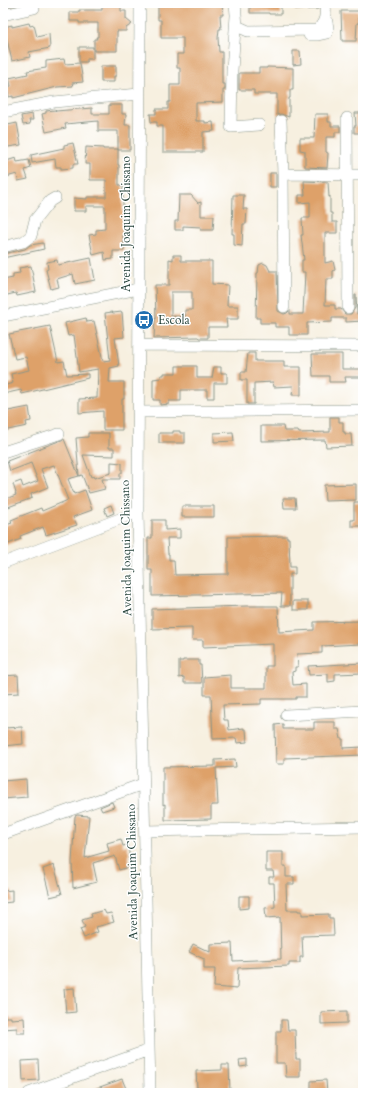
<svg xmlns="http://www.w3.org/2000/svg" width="366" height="1096" viewBox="0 0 366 1096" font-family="Cardo,serif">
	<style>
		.building { fill: #dea169; fill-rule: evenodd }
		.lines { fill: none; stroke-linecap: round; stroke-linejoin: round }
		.minor-casing { stroke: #8b968a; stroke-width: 12 }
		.minor { stroke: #fff; stroke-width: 11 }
		.labels { text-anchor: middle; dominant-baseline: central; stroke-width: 3; stroke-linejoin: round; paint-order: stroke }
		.street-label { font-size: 12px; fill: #1f3d34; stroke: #fff }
		.poi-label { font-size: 12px; fill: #1f3d34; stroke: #fff; text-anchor: start }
	</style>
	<rect width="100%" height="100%" fill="#fff"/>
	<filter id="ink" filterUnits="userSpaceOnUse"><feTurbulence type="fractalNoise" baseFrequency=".025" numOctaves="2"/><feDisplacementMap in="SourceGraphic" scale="8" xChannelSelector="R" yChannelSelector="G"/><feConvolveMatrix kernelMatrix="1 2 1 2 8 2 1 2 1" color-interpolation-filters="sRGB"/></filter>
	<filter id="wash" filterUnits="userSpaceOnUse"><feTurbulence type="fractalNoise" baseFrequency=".012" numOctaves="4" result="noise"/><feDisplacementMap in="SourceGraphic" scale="16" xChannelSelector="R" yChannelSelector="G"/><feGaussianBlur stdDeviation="0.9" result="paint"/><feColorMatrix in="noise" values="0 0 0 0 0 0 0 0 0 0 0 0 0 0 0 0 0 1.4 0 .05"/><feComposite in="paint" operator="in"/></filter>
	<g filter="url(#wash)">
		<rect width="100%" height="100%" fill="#f7f0e0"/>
		<g id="blocks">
			<path class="building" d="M3 3H24L3 8Z
				M102 3H121V11H126V19L132 24 126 28V31H117V51H94V39H97L96 37H98V23H79V21H70V12H79V10H102Z
				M161 3 185 4V3H222L223 15H220L221 29H219L218 38 219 52H222V84H225V90H223V102L196 103V121H205V123L213 122 214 131 203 132V152H163V126H157V122H151L150 114H156V109H168V102H170V85H180V68H177V54H183V38H161V20H158V5L161 4Z
				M250 3H261V6H281V14H269V13H250Z
				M295 3H318V9L295 10Z
				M341 11H359V23H357L356 41H342Z
				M29 23 30 26 34 25 37 37 49 34 50 48 29 52 30 57 12 61 4 27 12 25V27Z
				M79 47H93V59H87V62H79Z
				M293 51H300L301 64 293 65Z
				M64 59 65 64 80 63 83 82 72 83 73 86 57 87 13 98V96L9 97 7 87 11 86 9 78 28 74 27 71 46 68V61Z
				M101 66H116V76H114V82H101Z
				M267 67 293 68V90H290V98H289V117L281 114 277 115V94H254V90H239V73H259V68H267Z
				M109 105H122V114H126L125 125H130V150H118V131H98V121L65 124 66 128 46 132 42 114 46 113V111L55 110 56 111 92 108V114H109Z
				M355 113H363V133H354V126H356Z
				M32 114 33 120H29L30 124 23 125 21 116Z
				M315 114H328V122H331V126H340V132H335V137H326V152L328 153 327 168 305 167V151L300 150V138H314Z
				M17 123 21 145 8 147 3 126Z
				M73 143 78 164H73V168L61 169V167H56L55 159 32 163 31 155 64 148V145Z
				M86 147 103 148V149H118V165H119V185H123V211H125L123 236 124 251H113V259L105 260 104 252 93 255 89 235 96 234V230L105 229V206H86V211H74V198L87 199V197H106V180H90V164H85Z
				M16 158 17 162 29 160 31 168 25 170 28 179 18 181 17 174 3 178V162Z
				M270 173H276V187H270Z
				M304 181 328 182 329 197 330 196V213H332V222H337V233H325V263L333 261 335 270 333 271V279H326L325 305H335V309H341L345 314H351L355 308V295H356L357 314H363V321L346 322V318H332V322L307 323V335H289V327H275V323H260V318H256L257 273H258L259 265 263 263 267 265 270 271H277L278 311 284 314 287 313 290 310V314H303L305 272H302V260H304L301 235H303L302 218H310V202L299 203V195H305Z
				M179 195H191L198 203 201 202V216H214L213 230H200L201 227 183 226V230H175V221H178Z
				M233 195H244L243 209H247L246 224H243L242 246 234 245V234H232Z
				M43 243 44 249 3 258V254L25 249 30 245Z
				M173 255H181V261H212V284L228 285 227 306H238V319H226L227 327H208V338H199L198 337 154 338 155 318 156 319 155 285H169V259L173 260ZM171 292H192V310H185V317L171 316Z
				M91 258 95 280 75 284 73 274 57 279 59 287 51 289 46 270 48 269 47 262 57 260 58 265Z
				M31 266 36 292 17 296 16 293 3 296V280L13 278V274L20 273 19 268Z
				M112 312 113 313 122 312 124 337 115 338 119 366 110 368 109 382H124V399H122V430H103V411L79 413V399L97 398 98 369 79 372 74 335 68 336 65 323 86 318 87 322 94 321 103 361 110 360 105 313Z
				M50 326 58 362 64 361 67 375 88 374V378L22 394 21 390 3 394V386L13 383 11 374 29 370 26 357 15 359 9 334Z
				M248 353H255V361H284V367H301V395H292L293 386 274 387 273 382 254 383V404H247V380H241V372H246Z
				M312 354H342V369H361L362 377H345L346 382H329V376H313Z
				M176 366H197V378H212L214 367H221V373H227V383H214V398H207V390H181V401H169V404L160 405V400H153V379L161 378V375H164V373H176Z
				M29 407 31 421 26 422 27 426 3 431V412Z
				M330 417H339V422H343V432H345V434H351L352 446 326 447 325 440 261 441V426H283L284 431H298L299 433 330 432Z
				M173 431H180V433H185V443H159V433H173Z
				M233 432 234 441 214 442V433Z
				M88 433H109V448H114V456L83 455 91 477 93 476 94 478 111 473V462L122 463V473H120V479H102L105 489 89 493 82 475 79 476 76 438 88 437Z
				M64 439 79 476 68 479 74 494 85 490 92 510 73 517 77 525 46 535 43 527 20 536 21 539 3 546V526L12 523 11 520 41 508 42 511 68 500 54 465 41 469 48 487 31 494 32 498 3 509V500L16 495 15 493H16L13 484 21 481 23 487 38 481 31 463 10 471 7 461Z
				M356 484V500L325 501 324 485Z
				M283 498H295L296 508H284Z
				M354 502H363V526H351V520H354Z
				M111 505 114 513 107 516 104 508Z
				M182 506H214V517H182Z
				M152 520H165V530L180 529V538H167L168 554H169V560H174L175 575 228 574V537L287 536V538H289L290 567H295V574H290V606H281L282 593 152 596V570H148V538H152Z
				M293 601H308V610H293Z
				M246 606H278L279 632 314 630V622L363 621V629H360V644L322 646V653L297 654 298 667H295V671L292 672 293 685 306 684V697H296V699H261V704L223 705 224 720H228L229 730 244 728V730H246L247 742 237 743 236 738 213 739 211 695H204V677L231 675V688H266V666H273V644L203 647V640H192V628L152 629V609Z
				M183 660H199V665H201L202 683H184V677L179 678V661H183Z
				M363 663V673L335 674V681L328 682V674L309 675 308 666Z
				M18 675 19 693 3 694V676Z
				M314 722H335V729H339L341 739H343V748L363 747V755L284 758V764H276L275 725 283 724V729H314Z
				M22 727 23 744 3 746V728Z
				M235 759 236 767 216 768 218 805H211V819L165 820V804L163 805V767L215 766V760Z
				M26 779 27 797 3 799V781Z
				M112 802 114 807 102 811 100 807Z
				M77 815 89 816 85 858 109 851 107 843 121 839 123 846 127 845 129 852V867L119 870 115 856 93 863 97 882 73 888 72 862 75 816Z
				M266 852H283V866H286V877H294V884H286L287 910H298V911H302V915L329 914V918H333L334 935 302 936 303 957H300V963H289V966L238 968 237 989 214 987 215 969H204V959L189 952 193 944 210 952V944L232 943 233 961 281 959 280 917 266 918 265 908 275 907 274 883H269V877H274L273 871H266Z
				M54 865 62 894 50 897 43 869Z
				M12 890V902L3 903 4 891Z
				M239 896H249V908L239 909Z
				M104 910 106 914 111 913 114 922 96 927 98 932 84 938 80 929 85 927 82 920 92 917 91 914Z
				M74 988 76 1012 66 1013 64 989Z
				M347 1011V1023L321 1024V1012Z
				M3 1017H11V1019L24 1018 25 1033H17V1028L3 1029Z
				M281 1020H287L288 1030H295L296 1059H300V1077H286L285 1063H276V1031H281Z
				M247 1059V1066L240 1067 239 1060Z
				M38 1060 39 1080 23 1081 22 1061Z
				M222 1065H229L230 1093H202V1087L197 1088 196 1071 222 1070Z
				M122 1079 128 1093H86V1092Z
				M326 1080 327 1093H311V1081Z"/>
		</g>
	</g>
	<g filter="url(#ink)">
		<use href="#blocks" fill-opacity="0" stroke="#8b968a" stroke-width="1"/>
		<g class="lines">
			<defs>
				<path id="minor" d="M140 3 138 512 150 1093
					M235 3 237 26 248 31 317 30C326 22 326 14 325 3
					M3 15 34 8
					M236 16 232 70 231 127 259 125
					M309 35H318L327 33 328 28 326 17
					M3 112 54 102 139 94
					M347 118 348 308
					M281 121 283 174 284 307
					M283 174 363 175
					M3 247 23 242 31 236 35 220 50 201 55 198
					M3 316 138 289
					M139 345 363 346
					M138 412 363 410
					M3 452 59 434
					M3 563 138 512
					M286 715 363 711
					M145 831 363 827
					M3 834 143 784
					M29 1093 149 1050"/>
			</defs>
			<use href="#minor" class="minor-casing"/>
			<use href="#minor" class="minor"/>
		</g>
	</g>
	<defs>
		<symbol id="bus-disc" viewBox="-11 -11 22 22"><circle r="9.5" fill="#1f6fb2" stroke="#fff"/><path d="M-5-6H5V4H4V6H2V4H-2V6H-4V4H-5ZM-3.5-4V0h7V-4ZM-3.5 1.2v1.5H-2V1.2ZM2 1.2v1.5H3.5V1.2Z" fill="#fff"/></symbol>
	</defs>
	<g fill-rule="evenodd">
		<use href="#bus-disc" x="133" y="309" width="22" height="22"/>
	</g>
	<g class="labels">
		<g class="street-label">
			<text transform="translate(126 224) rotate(-90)">Avenida Joaquim Chissano</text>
			<text transform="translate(126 548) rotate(-91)">Avenida Joaquim Chissano</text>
			<text transform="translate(132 872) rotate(-91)">Avenida Joaquim Chissano</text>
		</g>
		<g class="poi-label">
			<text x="158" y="320">Escola</text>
		</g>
	</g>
	<rect width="366" height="1096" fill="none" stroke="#fff" stroke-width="16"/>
</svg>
